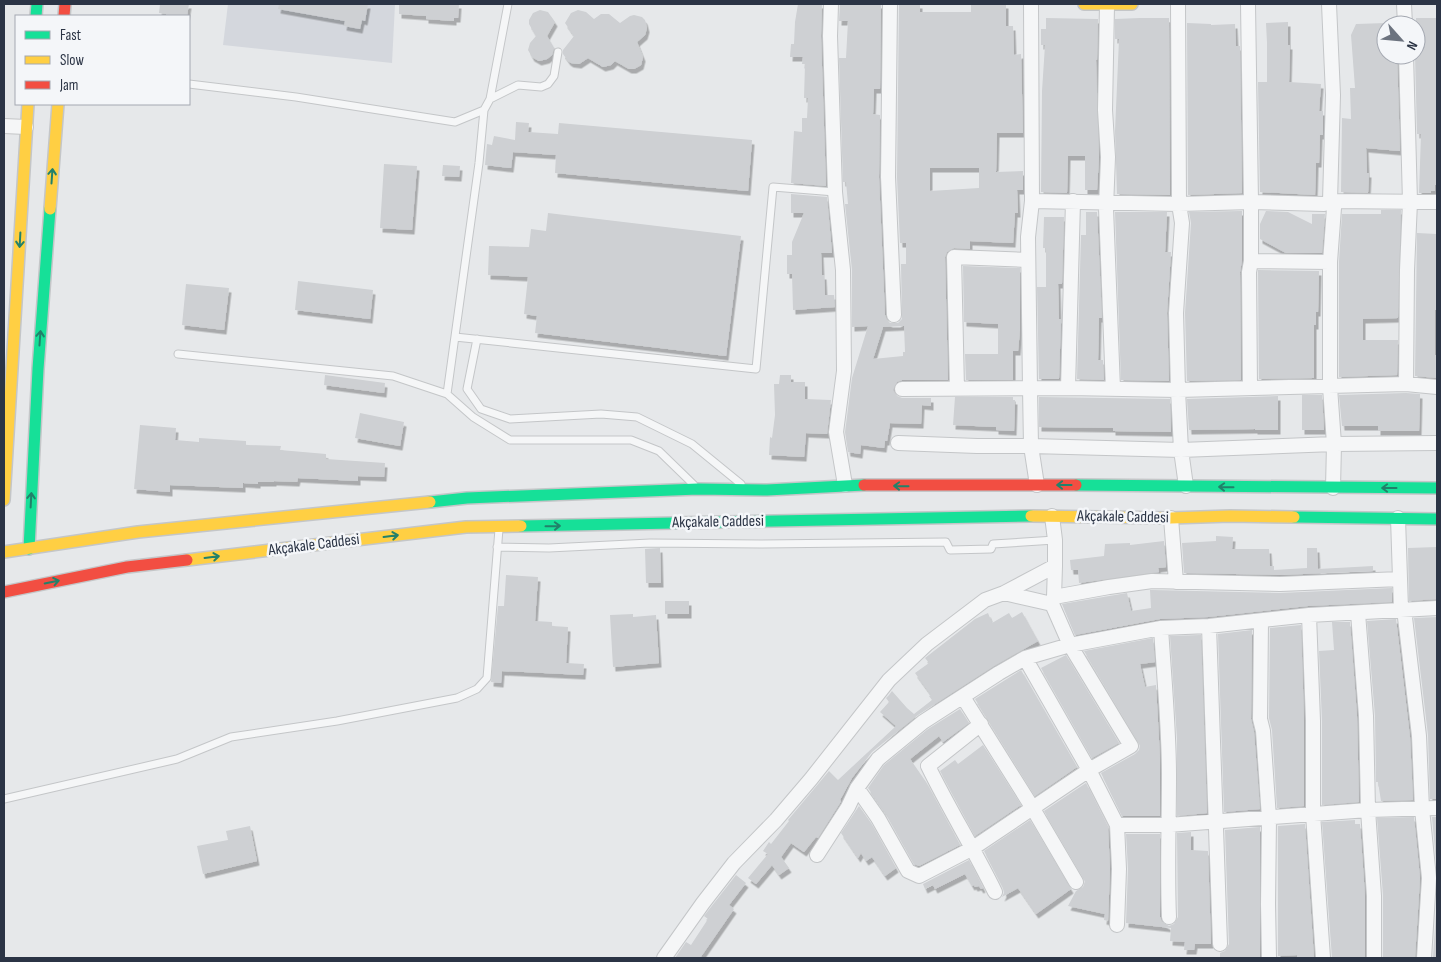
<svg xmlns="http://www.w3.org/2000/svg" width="1441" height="962" viewBox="0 0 1441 962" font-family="'Sofia Sans Condensed',sans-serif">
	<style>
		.built { fill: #d4d7dd }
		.building { fill: #ced0d3; fill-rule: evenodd; filter: url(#shadow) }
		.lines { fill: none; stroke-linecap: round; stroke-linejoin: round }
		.lane-casing { stroke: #c4c6c8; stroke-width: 9 }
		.street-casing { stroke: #c4c6c8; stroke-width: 16 }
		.fast-casing { stroke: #c4c6c8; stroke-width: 14 }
		.slow-casing { stroke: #c4c6c8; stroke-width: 14 }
		.jam-casing { stroke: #c4c6c8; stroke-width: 14 }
		.lane { stroke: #f5f6f7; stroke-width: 7 }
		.street { stroke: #f5f6f7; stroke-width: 14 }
		.fast { stroke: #16e098; stroke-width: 11 }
		.slow { stroke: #ffcf43; stroke-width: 11 }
		.jam { stroke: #f24e42; stroke-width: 11 }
		.oneway { stroke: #22816a }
		.labels { text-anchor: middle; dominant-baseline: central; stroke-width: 5; stroke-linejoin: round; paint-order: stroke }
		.street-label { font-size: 16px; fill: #2b3445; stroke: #f4f6f9 }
	</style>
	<defs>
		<filter id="shadow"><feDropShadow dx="2.5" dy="4.5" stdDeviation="0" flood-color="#0004"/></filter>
	</defs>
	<rect width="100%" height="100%" fill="#e6e8ea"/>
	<path class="built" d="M228 4H395L392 63 223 45Z"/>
	<path class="building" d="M160 4H189L187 16H166V14L159 13Z
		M279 4H368L365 21 362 20 360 29 344 26 345 21 278 9Z
		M399 4H459L458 18H454V21L426 19V16L399 14Z
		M798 4H822L821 36 826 186 791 183 794 131 802 132V118H807L808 98H804L805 64H802L803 57H790L791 44H794L795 22Z
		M840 4H881L880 89H874L873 114 880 115 879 177 885 315 887 320 890 323H898L902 319 901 264H906V243H900L897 177 899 4H920V12H971V4H1006V26H1013L1014 55 1021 54 1023 133H997L996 172 1023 171V190H1017L1018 213H1015L1013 243 970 241V249L954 248 947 252 945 257 948 380H902L897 382 893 390 897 396 902 398H931V406L922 405 921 424 890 423 887 441H885L884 448 861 445 860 454 848 452 845 432 852 378 868 326 852 327V270L845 204H848L846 182H843L839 58H846L848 21H839ZM930 168H979V188L930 191ZM904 326 905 352H903V356L873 359 883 327Z
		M540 10 548 12 555 22 547 36 554 48 552 55 547 59 539 61 532 57 528 50 530 43 536 36 529 24V20L533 13Z
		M578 10 586 12 594 19 601 14H609L620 23 630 16 634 15 642 17 645 20 647 28 645 35 637 42 643 57 641 65 634 69H629L615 61 611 65 603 67 588 58 579 64 571 63 568 61 563 54V50L574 36 565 23 571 13Z
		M1046 18 1098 19 1097 60H1096L1099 157 1097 190H1085V156H1068L1067 193 1041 192 1042 91 1045 45H1041V29H1046Z
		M1140 18H1169L1170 195 1117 194 1115 131 1119 39H1115V19Z
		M1416 18H1437V185H1435V191H1431V193H1419L1421 134H1417L1415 55Z
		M1288 22V45H1290L1289 82 1321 84 1319 111H1323V135H1320L1319 163H1316L1315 195 1260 192 1258 82H1267V43L1266 23Z
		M1187 23 1211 24V25L1235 24 1236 46H1240L1242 193 1188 195Z
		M1386 23V55H1397L1400 151 1366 148 1367 173H1369L1368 193 1341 192 1342 118 1351 119 1350 88H1355L1351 35 1356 24Z
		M516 122 529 123 528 132 558 134 559 123 752 140 748 191 555 173 556 155 513 152 511 168 485 165 487 144 492 145 494 136 515 140Z
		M384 164 417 166 412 230 380 228Z
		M443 165 460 166 459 177 442 176Z
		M791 194 827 197 832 253H821L822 275H824L825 295H834L835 307 793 310 792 274H787V255H792V242L804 213H791Z
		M1381 210H1401L1398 318 1363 319V340H1398L1397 375 1339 377V262L1342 214H1381Z
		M1242 211V260L1240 272 1241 380 1187 381 1185 313 1191 223 1189 212Z
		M1266 211 1288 212 1312 224V214H1325L1322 253H1286L1260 239V224Z
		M1086 212H1097L1102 318H1099L1098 360H1103L1104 380 1077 379 1081 235H1086Z
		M1115 212H1167L1165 252H1171L1167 313 1169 381 1121 380Z
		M548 213 741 236 726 356 535 333 537 316 524 314 528 277 488 275 489 246 529 247 531 229 546 231Z
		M1044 217H1064L1062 284H1058L1059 319H1061L1059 379H1039L1037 287H1046V248H1043Z
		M1417 233 1437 234V310H1435V355H1437V378L1415 376Z
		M963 266 1020 268V330L1018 351H1013V380H966L965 354H998V324L964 322Z
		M1258 270 1319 271 1318 312H1316V325H1314V378L1259 379Z
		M298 281 373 290 370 319 295 310Z
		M186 284 229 288 224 330 182 325Z
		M325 375 385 383 384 393 324 385Z
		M780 375H791V382H805V399L831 400 827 434 806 433 804 457 769 455 770 437 772 438 775 415 774 384H779Z
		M1406 393 1420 394 1419 431H1378V426H1342L1339 395Z
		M1302 395H1322L1324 430H1302Z
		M1278 396V430H1255V429L1189 430 1187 399Z
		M955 397H1013V400H1015L1014 431 996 430V427L953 425Z
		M1039 397 1170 399 1171 432 1113 431V428L1039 427Z
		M360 413 404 422 400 446 355 438Z
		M140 425 176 428 175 440 199 442V438L246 441V445L281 446 280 450 326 454V459L385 463 384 477 358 476V481L298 478 297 482 274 481V482H258V484L243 483V488L170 485V492L134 489Z
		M1216 536 1233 537 1232 549H1269L1270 566H1274V570L1307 568V548H1317L1318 569 1373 566V571L1280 575 1184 573 1182 543 1216 541Z
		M1164 541 1166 567 1158 568 1159 572 1079 583 1078 570H1071L1070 560 1104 556 1105 544 1130 543V545Z
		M1437 547V599L1409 601 1408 548Z
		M660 548 661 583H646L645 549Z
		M506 575 538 577 535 621 552 622V626L568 627 566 663 584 664 583 675 502 671 501 683 491 682 498 606H504Z
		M1392 588V602L1308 606 1208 617 1160 619 1075 635 1062 604 1127 593 1131 611 1151 608 1150 590H1152L1280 593Z
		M665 601H689V614H665Z
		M1022 612 1038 641 994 666 918 715 872 752 852 778 840 800 841 801 840 803 818 838 816 837 804 852 791 843 781 857 789 868 779 875 772 865 756 884 748 878 768 854 763 851 769 842 771 844 789 821 788 820 829 771 838 780 896 726 880 712 889 702 886 698 889 695 892 691 907 708 914 714 932 700 929 696 931 695 915 673 929 663 925 658 975 619 988 613 992 623 1009 613 1012 618Z
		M633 614V617L656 615 659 663 613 667 610 615Z
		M1437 617V799H1430L1428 735 1414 618Z
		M1396 619 1410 737 1413 800 1381 801 1378 782H1376L1375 716 1367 621Z
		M1332 622H1350L1357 716 1359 802 1322 805V721L1319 651 1334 650Z
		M1301 625 1304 721V806L1277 808 1272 730 1269 718 1270 628Z
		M1252 630 1251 719 1254 732 1260 809 1224 812 1218 634Z
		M1201 635 1207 813 1177 816V739L1170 636Z
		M1153 638 1155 662 1140 664 1145 687 1156 685 1160 758V816H1122L1101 773 1135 754 1139 750 1140 745 1084 651Z
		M1066 655 1119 743 1092 758 1041 668Z
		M1021 670 1077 767 1035 796 975 699Z
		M960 709 969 723 943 742 939 736 910 759 926 782 960 845 919 866 914 864 886 814 868 788 884 765 928 729Z
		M983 745 1021 805 975 836 940 771 955 760 958 764Z
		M1086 783 1108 827 1110 869 1108 921 1104 920 1105 914 1068 906 1076 891 1083 887 1085 881 1044 811Z
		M859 806 871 823 896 868 885 876 872 857 866 861 861 853 858 858 841 833Z
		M1414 817 1420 878 1415 958H1383V895L1377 818Z
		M1432 817H1437V873Z
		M1030 820 1071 889 1036 914 1018 888 1002 897 1004 893 1003 888 984 851Z
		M1355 820V824H1360L1365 896V958H1332L1322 822Z
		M1305 824 1314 958H1297V955L1278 956V826Z
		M250 826 257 861 203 874 197 846 228 840 226 831Z
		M1260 827V958H1220V953L1225 951 1229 944 1225 830Z
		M1191 832V850L1208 851 1211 944H1195L1194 950H1184L1185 942 1170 941 1171 928 1126 923 1128 869 1126 834H1160V917L1162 922 1169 926 1174 924 1178 917 1177 833Z
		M969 860 983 888 981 889 979 886 975 887 974 885 972 886 965 874 935 889 933 885 925 889 923 884Z
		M736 875 746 883 729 905 734 909 700 958H675L686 942 691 945 708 919 704 916Z
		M1437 898V958H1433Z"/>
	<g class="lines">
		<defs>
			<path id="lane" d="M189 84 296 97 455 122 484 110 490 99 508 4
				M490 99 518 85 541 87 548 84 554 76 558 52
				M484 110 479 163 447 394 473 417 510 440H631L659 451 694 485
				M455 337 756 369 773 187 835 192
				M477 339 467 389 481 409 510 419 601 414 637 417 692 444 741 484
				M178 354 393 376 447 394
				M497 547 549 548 650 543 761 544 946 542 950 550 991 549 993 544 1055 540
				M4 799 177 759 231 737 337 721 457 698 477 689 487 678 499 529"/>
			<path id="street" d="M831 4 830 36 835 192 843 270 844 371 836 432 845 485
				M890 4 888 177 894 315
				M1031 4 1032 201 1028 237 1030 388 1031 446 1037 485
				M1178 4 1179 204 1182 223 1176 313 1178 390 1181 450 1186 486
				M1248 4 1251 202V261L1249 272 1250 388
				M1329 4 1333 95 1330 201 1334 208 1330 262V387L1334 444 1333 488
				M1404 4 1405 25
				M1107 5 1105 110 1108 157 1106 208 1113 389
				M4 126 26 127
				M1032 201 1179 204 1251 202 1324 204 1330 201 1437 202
				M1251 261 1330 262
				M1406 384 1437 387
				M1068 388 1073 201
				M902 389 1068 388 1178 390 1406 384 1407 270 1410 202 1406 55
				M957 389 954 257 1028 260
				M898 443 977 446H1031L1181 450 1334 444 1437 443
				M1171 518 1176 582
				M1398 518 1401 609
				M1004 593 1052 604
				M1054 597 1109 587 1152 581 1280 584 1400 579
				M1404 609 1419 736 1422 809 1429 878 1424 958
				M1358 613 1366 716 1368 810 1374 896V958
				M1309 615 1313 721V814L1323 958
				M1261 621 1260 719 1263 731 1269 818 1268 904 1269 958
				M1209 626 1220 944
				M1161 628C1164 677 1169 727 1169 776 1169 823 1167 870 1169 917
				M1025 658 1089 770 1117 825H1168L1368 810 1437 808
				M963 697 1032 807 1076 882
				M981 724 928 766C949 809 974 849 995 892
				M857 788 878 818 908 871 919 876 973 848 1089 770 1131 746 1070 645 1052 604 1054 597 1055 566
				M817 855 848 807 857 788 878 759 923 722 999 673 1025 658 1070 645 1161 628 1209 626 1309 615 1437 608
				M1117 925 1119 869 1117 825
				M664 958 703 903 734 863 776 820 811 779 889 680 927 644 985 600 1004 593 1055 566V540L1052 516"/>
			<path id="fast" d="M36 16 37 4
				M1076 485 1437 488
				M430 502 467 498 698 489 767 490 864 485
				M1294 517 1437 519
				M521 526 1031 516
				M29 549 38 369 50 209"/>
			<path id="slow" d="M1084 4H1132
				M50 209 58 104
				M4 500 28 104
				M1031 516 1171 518 1230 516 1294 517
				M4 552 138 532 430 502
				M187 560 466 527 521 526"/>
			<path id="jam" d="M64 16 65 4
				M864 485H1076
				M4 592 127 567 187 560"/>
		</defs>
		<use href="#lane" class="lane-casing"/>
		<use href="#street" class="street-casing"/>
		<use href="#fast" class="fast-casing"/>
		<use href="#slow" class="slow-casing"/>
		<use href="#jam" class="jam-casing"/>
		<use href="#lane" class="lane"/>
		<use href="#street" class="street"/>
		<use href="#fast" class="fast"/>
		<use href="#slow" class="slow"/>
		<use href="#jam" class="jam"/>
	</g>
	<defs><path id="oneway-shaft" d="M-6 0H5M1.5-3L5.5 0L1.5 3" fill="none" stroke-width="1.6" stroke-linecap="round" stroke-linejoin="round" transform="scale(1.25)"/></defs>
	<g class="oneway">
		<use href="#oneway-shaft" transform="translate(52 176) rotate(-86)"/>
		<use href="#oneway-shaft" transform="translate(20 240) rotate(93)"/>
		<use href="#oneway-shaft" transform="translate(40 338) rotate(-86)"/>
		<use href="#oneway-shaft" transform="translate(1064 485) rotate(-180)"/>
		<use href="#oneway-shaft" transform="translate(901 486) rotate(-179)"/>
		<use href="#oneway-shaft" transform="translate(1226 487) rotate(-179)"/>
		<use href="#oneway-shaft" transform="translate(1389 488) rotate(180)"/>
		<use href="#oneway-shaft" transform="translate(31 500) rotate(-87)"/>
		<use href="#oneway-shaft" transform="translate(553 526) rotate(-1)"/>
		<use href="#oneway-shaft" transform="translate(391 536) rotate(-7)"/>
		<use href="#oneway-shaft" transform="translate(212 557) rotate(-7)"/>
		<use href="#oneway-shaft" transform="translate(52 582) rotate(-11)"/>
	</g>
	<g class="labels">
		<g class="street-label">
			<text transform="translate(1123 517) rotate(1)">Akçakale Caddesi</text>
			<text transform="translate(718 522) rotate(-1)">Akçakale Caddesi</text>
			<text transform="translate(314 545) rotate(-7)">Akçakale Caddesi</text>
		</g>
	</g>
	<rect width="1441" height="962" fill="none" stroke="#2b3445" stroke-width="10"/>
	<rect x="15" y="15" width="175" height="90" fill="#f4f6f9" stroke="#a4a8b1"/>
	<rect x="25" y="31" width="25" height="8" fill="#16e098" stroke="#a4a8b1"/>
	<text x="60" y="40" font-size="15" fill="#2b3445">Fast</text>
	<rect x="25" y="56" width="25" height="8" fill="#ffcf43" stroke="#a4a8b1"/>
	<text x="60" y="65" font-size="15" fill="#2b3445">Slow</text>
	<rect x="25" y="81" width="25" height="8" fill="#f24e42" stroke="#a4a8b1"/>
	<text x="60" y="90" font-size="15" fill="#2b3445">Jam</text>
	<g transform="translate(1401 40) rotate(117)"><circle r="24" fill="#f4f6f9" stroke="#a4a8b1"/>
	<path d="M0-4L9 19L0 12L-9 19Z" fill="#6c737f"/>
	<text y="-8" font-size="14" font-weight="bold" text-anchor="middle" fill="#2b3445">N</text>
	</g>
</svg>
